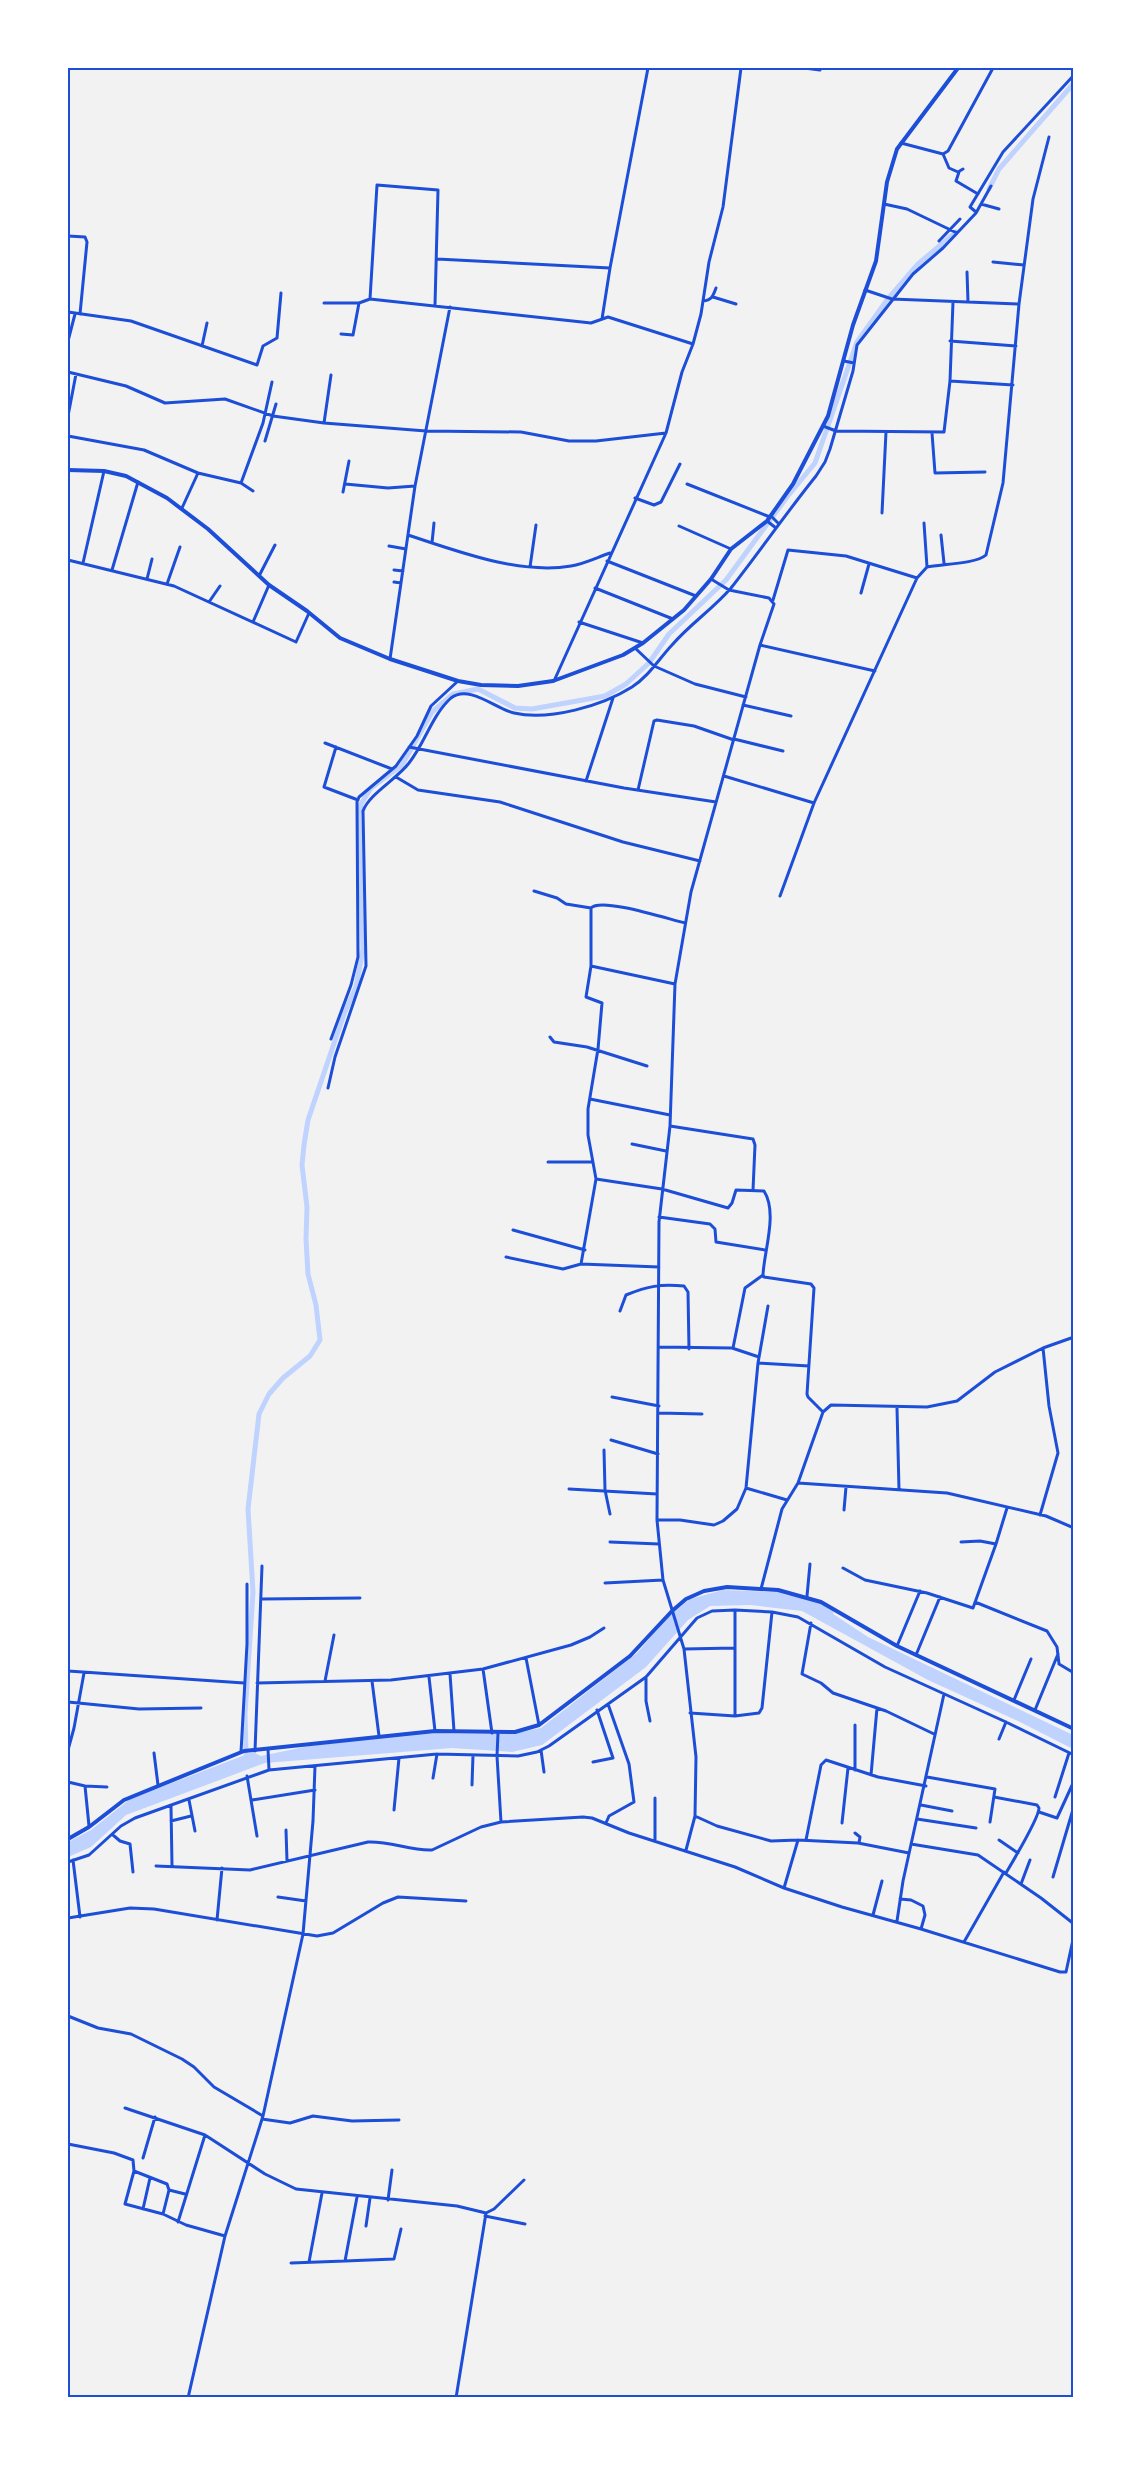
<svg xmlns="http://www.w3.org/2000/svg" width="1141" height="2465" viewBox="0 0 1141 2465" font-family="'PT Sans',sans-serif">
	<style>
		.water { fill: #bfd3fe }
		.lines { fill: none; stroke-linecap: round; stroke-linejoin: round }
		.canal { stroke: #bfd3fe; stroke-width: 5 }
		.river { stroke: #bfd3fe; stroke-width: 9 }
		.minor { stroke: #1d4ed8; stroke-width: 3 }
		.tertiary { stroke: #1d4ed8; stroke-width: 4 }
		.secondary { stroke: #1d4ed8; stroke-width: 4 }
		.neatline { fill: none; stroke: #1d4ed8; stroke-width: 2 }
	</style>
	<rect width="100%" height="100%" fill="#f2f2f2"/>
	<path class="water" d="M723 1590 778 1592 821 1606 868 1637 1073 1735V1749L1020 1722 928 1680 802 1611 750 1605 710 1606 688 1620 646 1667 542 1745 512 1752 452 1748 265 1763 126 1815 91 1847 68 1857V1842L91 1830 130 1799 250 1753 253 1752 261 1756 309 1746 426 1733 512 1734 541 1728 637 1653 668 1617 690 1599Z"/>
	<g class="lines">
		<path class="canal" d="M989 189 999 169 1074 83
			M246 1754 245 1714 253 1592 248 1509 259 1414 269 1394 283 1378 310 1356 320 1340 316 1305 308 1274 306 1239 307 1207 302 1165 304 1145 308 1120 344 1014 356 987 363 949 359 815 361 804 371 788 402 765 432 712 453 694 478 689 515 708 532 709 605 696 626 684 649 663 669 634 726 580 787 497 815 463 857 342 887 300 918 264 956 232"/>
		<path class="river" d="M792 1599 817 1604 829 1613"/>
		<path class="minor" d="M804 68 820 70
			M901 143 943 154
			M943 154 948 151 993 68
			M943 154 949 168 958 172 963 169
			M959 172 956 181 978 194
			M884 204 907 209 957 233
			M981 204 999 209
			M976 212 970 207 1003 152 1074 75
			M68 236 85 237 87 242 80 314
			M939 241 960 219
			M437 259 610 268 648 68
			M993 262 1024 265
			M967 272 968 302
			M865 290 892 299 1019 304
			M713 297 736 304
			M370 299 377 185 438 190 435 305
			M703 301C712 300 713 296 716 288
			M324 303H358
			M68 312 131 321 257 365 263 346 277 338 281 293
			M602 319 610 268
			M341 334 353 335 359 303 370 299 591 323 608 317 693 344
			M68 341 75 314
			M950 341 1016 346
			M202 346 207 323
			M844 361 854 363
			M68 372 126 386 165 403 225 399 273 416 324 423 426 431 521 432 569 441H596L666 433
			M950 381 1013 385
			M68 416 76 374
			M324 423 331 375
			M823 426 836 431 944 432 950 381 953 302
			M932 433 935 473 985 472
			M68 436 144 450 198 473 241 483 253 491
			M265 441 276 404
			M241 483 263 423 272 382
			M345 484 388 488 415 486
			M687 484 770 517
			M343 492 349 461
			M635 498 654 505 661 502 680 464
			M182 508 198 473
			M882 513 886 432
			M771 516 779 524
			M767 521 776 528
			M924 523 927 567
			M679 526 731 549
			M408 535C457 551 519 575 571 566 584 564 598 557 610 553
			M941 535 944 563
			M432 543 434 523
			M389 546 406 549
			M68 560 174 586 296 642 309 613
			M607 561 696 596
			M83 563 104 471
			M530 567 536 525
			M112 570 138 482
			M394 570 403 571
			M259 576 275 545
			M147 579 152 559
			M394 582 401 583
			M167 584 180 547
			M595 588 673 619
			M861 593 869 564
			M773 600 788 550 846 556 917 578
			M209 602 220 586
			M253 622 269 585
			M579 622 643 643
			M760 645 875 671
			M635 648 654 666 695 684 746 697
			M390 659 415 486 450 307
			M554 681 666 433 682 372 693 344 701 314 709 262 723 207 741 68
			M743 705 791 716
			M734 739 783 751
			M325 743 392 769
			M336 747 324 787 358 800
			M409 747 624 788 716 802
			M724 776 814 803
			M396 777 418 790 500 802 623 842 700 861
			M586 781 613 698
			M638 790 654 721 657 720 694 726 734 740
			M534 891 557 898 566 904 591 908C601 897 668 919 685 923
			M780 896 814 803 917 578 927 567C941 564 976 564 986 555L1003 483 1019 304 1033 199 1049 137
			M591 908V966L586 997 602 1003 598 1049 588 1109V1135L596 1179 581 1264 659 1267
			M591 966 675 984
			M550 1037 554 1042 587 1047 647 1066
			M331 1039 351 985 358 957 357 802 359 797 396 766 417 736 431 706 458 681
			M328 1088 335 1057 366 966 363 811C369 794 397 779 409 763 425 743 432 715 451 698 469 684 496 709 514 713 549 721 602 706 632 687 649 676 658 660 672 645 690 624 713 609 731 588 760 551 787 512 816 476L825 462 830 449 853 371 857 345 913 274 943 248 976 213 991 186
			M590 1099 670 1115
			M670 1126 753 1139 755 1145 753 1190
			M632 1144 666 1151
			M548 1162H592
			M596 1179 662 1189 728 1208 732 1203 736 1190 764 1191C778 1213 764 1251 763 1275L764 1277 811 1284 814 1288 807 1394 808 1397 823 1412
			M659 1217 710 1224 715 1229 716 1242 765 1250
			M513 1230 585 1250
			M506 1257 563 1269 581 1264
			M620 1311 626 1295C648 1286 660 1284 684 1286L688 1292 689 1349
			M659 1347 732 1348 759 1357
			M733 1348 745 1288 763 1275
			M758 1363 809 1366
			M612 1397 659 1406
			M897 1408 899 1490
			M659 1413 702 1414
			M611 1440 658 1454
			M604 1450 605 1490 610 1514
			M798 1483 947 1493 1046 1516 1074 1528
			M746 1488 787 1500
			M569 1489 657 1494
			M844 1510 846 1487
			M1040 1515 1058 1453 1049 1406 1043 1348
			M657 1520H680L714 1525 723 1521 737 1509 746 1488 758 1363 768 1306
			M610 1542 659 1544
			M961 1542 980 1541 996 1544
			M843 1568 865 1580 927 1593 973 1608 996 1544 1007 1508
			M605 1583 663 1580
			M761 1589 782 1509 798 1483 823 1412 831 1405 927 1407 957 1401 995 1372 1043 1348 1074 1337
			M807 1596 810 1564
			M262 1599 360 1598
			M975 1602 1047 1631 1057 1647 1059 1664 1074 1673
			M735 1610V1716
			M811 1623 802 1674 821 1683 833 1693 886 1711 934 1734
			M897 1646 920 1591
			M684 1649 735 1648
			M916 1655 940 1597
			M526 1658 539 1725
			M483 1669 492 1733
			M68 1671 244 1683
			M450 1674 454 1731
			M429 1677 435 1731
			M646 1677V1701L650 1721
			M325 1681 334 1635
			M372 1681 379 1736
			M257 1683 391 1680 483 1669 571 1645 590 1637 604 1628
			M1014 1700 1031 1659
			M68 1702 139 1709 201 1708
			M1035 1710 1058 1654
			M690 1713 735 1716 759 1713 762 1708 772 1612
			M855 1725V1770
			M498 1733 497 1756 501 1822
			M999 1739 1006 1722
			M268 1749 269 1770
			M68 1750 74 1728 84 1673
			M541 1750 544 1772
			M255 1751 262 1566
			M241 1752 247 1644V1584
			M154 1753 158 1785
			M593 1762 613 1758 597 1710
			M871 1775 877 1708
			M247 1776 257 1836
			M927 1777 995 1789 990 1822
			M433 1778 437 1754
			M68 1782 85 1786 107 1787
			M472 1785 473 1755
			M85 1786 89 1826
			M994 1797 1037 1805 1039 1808C1039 1818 1013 1861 1006 1873
			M1055 1797 1069 1753
			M189 1800 195 1831
			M252 1800 315 1790
			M921 1805 952 1811
			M171 1806 172 1866
			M394 1810 399 1758
			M1039 1812 1057 1818 1074 1781
			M695 1816 717 1826 771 1841 798 1840 858 1843 909 1853
			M917 1819 976 1828
			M171 1821 191 1816
			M606 1823 609 1816 634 1802 629 1764 608 1704
			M842 1823 848 1768
			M286 1830 287 1861
			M855 1833 860 1837 859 1843
			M113 1835 120 1841 130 1844 133 1872
			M806 1840 821 1765 826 1760 878 1777 926 1786
			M999 1840 1018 1853
			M655 1841V1798
			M911 1844 978 1855 1041 1898 1074 1924
			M686 1850 695 1816 696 1757 684 1649 663 1580 657 1520 659 1222 670 1126 675 984 691 892 760 645 774 604 769 598 729 590 711 579
			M73 1860 80 1917
			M68 1862 89 1855 121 1826 135 1818 269 1770 437 1754 518 1756 537 1752 549 1746 646 1677 697 1618 712 1611 735 1610 772 1612 798 1617 885 1667 1006 1722 1074 1755
			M156 1866 250 1870 368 1842C391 1841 410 1851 432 1850L481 1827 501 1822 583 1817 592 1818 629 1833 735 1867 784 1888 842 1907 921 1929 1060 1972H1066L1074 1935
			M1053 1877 1074 1806
			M1021 1884 1030 1860
			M784 1888 798 1840
			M278 1897 306 1901
			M900 1899 911 1900 923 1906 925 1915 921 1929
			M873 1915 882 1881
			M68 1918 130 1908 154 1909 317 1936 333 1933 383 1903 398 1897 466 1901
			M217 1920 222 1868
			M897 1921 903 1881 944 1694
			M964 1942 1004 1872
			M68 2016 98 2028 131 2034 182 2059 194 2067 214 2087 263 2116
			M125 2108 205 2135 265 2174 296 2189 457 2206 486 2213 494 2209 524 2180
			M262 2119 290 2123 313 2116 352 2121 399 2120
			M68 2144 114 2153 133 2160 134 2171 125 2204 163 2214 186 2225 225 2236
			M143 2158 155 2117
			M134 2171 167 2184 169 2190 185 2194
			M357 2197 345 2261 394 2259 401 2229
			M388 2200 392 2170
			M143 2209 150 2178
			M163 2214 169 2190
			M485 2216 525 2224
			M178 2222 205 2135
			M366 2226 370 2198
			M309 2262 322 2193
			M291 2263 345 2261
			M188 2398 225 2236 263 2116 303 1934 313 1821 315 1766
			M456 2398 486 2213"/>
		<path class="tertiary" d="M68 470 104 471 126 476 167 498 208 529 269 585 307 611 340 638 390 659 458 681 481 685 518 686 553 681 623 655 643 643 684 610 711 579 731 549 767 521 793 484 828 416 853 325 876 261 887 182 897 149 958 68"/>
		<path class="secondary" d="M68 1839 89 1827 124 1800 244 1751 435 1731 515 1732 539 1725 630 1656 672 1611 686 1599 704 1591 727 1587 778 1590 821 1602 897 1646 1074 1729"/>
	</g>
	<rect width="1141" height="2465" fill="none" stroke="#ffffff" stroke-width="138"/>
	<rect x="69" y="69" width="1003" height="2327" class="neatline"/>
</svg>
